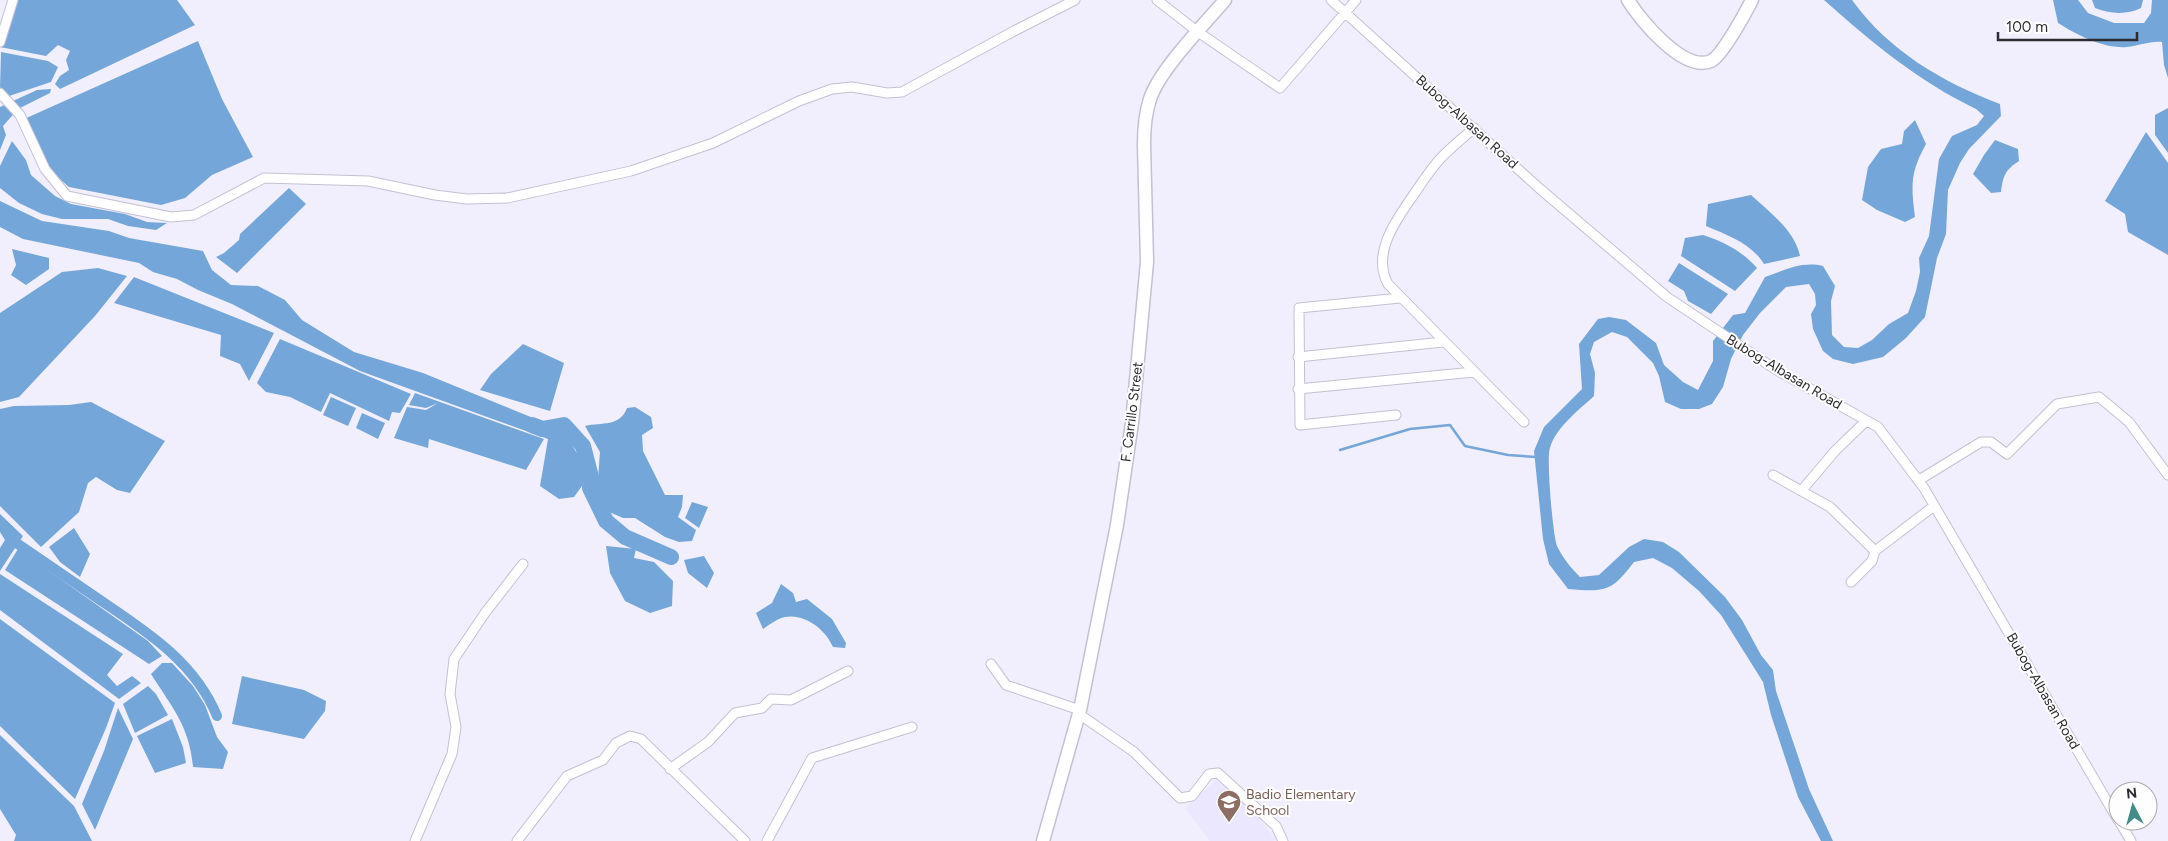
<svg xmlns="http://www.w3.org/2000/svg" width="2168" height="841" viewBox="0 0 2168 841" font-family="Figtree,sans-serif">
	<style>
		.built { fill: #ebe7ff }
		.water { fill: #75a6d9 }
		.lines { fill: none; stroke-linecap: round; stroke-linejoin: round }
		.stream { stroke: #75a6d9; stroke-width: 2.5 }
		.canal { stroke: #75a6d9; stroke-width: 10 }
		.river { stroke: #75a6d9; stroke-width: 16 }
		.street-casing { stroke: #c3c1d1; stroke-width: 11 }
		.secondary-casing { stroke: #c3c1d1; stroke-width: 15 }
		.street { stroke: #fff; stroke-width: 9 }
		.secondary { stroke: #fff; stroke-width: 12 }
		.labels { text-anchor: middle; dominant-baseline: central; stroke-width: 4; stroke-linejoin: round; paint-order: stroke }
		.street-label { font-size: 14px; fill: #2c2b31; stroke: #fefefe }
		.education-label { font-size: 14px; fill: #785e54; stroke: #fefefe; text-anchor: start }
	</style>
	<rect width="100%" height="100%" fill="#f1effd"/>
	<path class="built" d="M1219 778 1241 798 1276 839 1274 841H1210L1185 808Z"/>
	<path class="water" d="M11 0H177L195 25 60 89 55 84 60 76 69 70 66 60 70 51 58 45 46 56 0 47Z
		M1824 0H1852C1889 51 1942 82 2000 104L2001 116 1969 149 1960 163 1948 190 1946 234 1937 258 1925 317 1906 338 1883 357 1853 364 1833 359 1823 351 1813 329 1811 314 1816 305 1815 294 1809 284 1786 287 1760 313 1743 335 1731 359 1723 387 1712 404 1699 409H1681L1665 402 1659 376 1653 363 1627 337 1612 332 1594 342 1590 354 1595 373 1594 396C1579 410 1556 427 1550 448 1546 457 1553 537 1557 546 1563 558 1571 568 1580 577L1599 575 1629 547 1644 539 1663 542 1679 552 1725 597 1742 620 1761 655 1773 670 1776 691 1809 789 1833 841H1821L1798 797 1771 715 1763 682 1721 615 1699 591 1672 568 1653 558 1634 562C1611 592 1606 592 1568 589L1549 564 1543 539 1534 451 1544 427 1582 389 1579 344 1598 319 1609 317 1626 320 1656 343 1664 365 1683 382 1698 390 1713 361V341L1733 315 1745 313 1765 277C1785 270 1802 261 1823 266L1835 286 1831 301 1832 335 1844 347 1858 348 1872 340 1889 324 1908 313 1916 291 1920 272 1919 258 1929 236 1939 159 1952 136 1977 125 1984 116 1976 109C1918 81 1871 42 1824 0Z
		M2053 0H2078L2088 13 2114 23H2144L2151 13 2152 0H2168V78L2164 65 2162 42C2149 41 2139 46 2127 47 2104 49 2077 35 2058 23Z
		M2092 0H2143L2141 8C2127 15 2109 14 2095 8Z
		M198 41 222 99 253 157 212 175 185 198 161 205 69 187 42 164 22 120Z
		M1 52 48 61 58 67 51 82 9 96 0 88Z
		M51 89 50 93 18 109 3 126 6 135 0 150V107L37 90Z
		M2168 108V153L2155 135V115Z
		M1915 120 1926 144C1910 173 1911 185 1915 217L1905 222 1877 210 1862 200 1868 167 1881 149 1902 144 1904 131Z
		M2146 132 2168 163V255L2128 232 2125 214 2105 201Z
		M1995 140 2018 149 2019 161C2005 170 2003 176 2001 192L1991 193 1973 174 1984 155Z
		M12 141 26 160 31 175 55 196 71 204 125 214 147 222 167 223 156 230 128 226 108 219H62L42 214 19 203 0 188V166Z
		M289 188 306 204 237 273 216 257 224 253 239 240 240 234Z
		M1751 195C1769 212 1795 230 1800 256L1764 264C1751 243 1727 235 1706 226L1708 204Z
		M0 201 42 221 109 231 129 238 203 251 212 270 231 285 258 286 285 300 302 320 354 352 423 373 553 426 569 440 590 475 574 497 559 499 540 486 548 439 360 371 232 304 198 290 177 279 153 272 139 263 23 239 0 227Z
		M1703 235C1724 242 1742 251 1757 268L1735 291 1681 256 1685 238Z
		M12 249 49 258V269L26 285 11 275 16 265Z
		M1679 263 1728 294 1711 314 1688 301 1684 291 1668 281Z
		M98 268 127 276 95 316 19 397 0 402V313L62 272Z
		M134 277 274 333 249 381 240 364 220 356 221 335 114 303Z
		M280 339 411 394 400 413 392 412 389 421 330 393 321 412 290 397 266 392 257 383Z
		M523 344 564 363 550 411 480 390 491 374Z
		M415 393 544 439 526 470 429 439 428 448 394 438 407 407 426 410 438 403 426 408 409 405Z
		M331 397 356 408 348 426 323 415Z
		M91 402 165 441 130 493 117 490 96 477 88 483 79 512 41 547 0 506V409L14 406 69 405Z
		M635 407 651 417 653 428 642 435 643 451 665 495H683L682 507 678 517 696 530 692 541 679 542 665 537 635 518H623L607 511 597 492 600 452 585 426C602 422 620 427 627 408Z
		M362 413 385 423 378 439 356 428Z
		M692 502 708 507 699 528 685 518Z
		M0 514 23 536 0 571V548L5 540 0 532Z
		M74 528 90 554 80 577 60 562 49 547Z
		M606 546 636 549 634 558 654 562 673 581 672 606 650 613 625 601 610 573Z
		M18 549 148 641 162 656 149 664 5 570Z
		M704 556 714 573 707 588 688 573 684 560Z
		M0 574 123 654 107 675 117 686 132 676 141 683 119 699 0 610Z
		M781 584 793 593 796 602 807 599 832 619 846 643 845 648 833 647C826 630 805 613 785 617 778 618 769 625 763 629L756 613 772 603Z
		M0 619 115 703 106 728 75 799 0 726Z
		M162 663H172L193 686 205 705 217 737 228 752 223 769 193 767C189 725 173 709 151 674Z
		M242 676 304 690 326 701 325 711 304 739 232 724Z
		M148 686 156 694 168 715 135 733 123 704Z
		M118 708 133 739 95 830 82 804 104 751Z
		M172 719 183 747 186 763 155 773 137 736Z
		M0 735 74 806 92 841H14L16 835 0 809Z"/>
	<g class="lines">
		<path class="stream" d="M1340 450 1410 429 1450 425 1465 446 1508 455 1536 457"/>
		<path class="canal" d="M15 542C43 561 71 580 100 600 146 631 195 662 217 716"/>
		<path class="river" d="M532 425 542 429 564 425 583 446 591 477 590 488 606 521 625 537 671 557"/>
		<defs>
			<path id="street" d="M1157 0 1198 32 1280 88 1356 0
				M1331 0 1539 188 1667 297 1775 369 1878 427 1924 488 2118 820
				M0 42 13 0
				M0 93 20 115 45 169 67 196 171 217 194 215 264 178 368 181 435 195 467 199 507 198 631 171 713 143 799 101 832 89 852 87 887 93 902 92 1014 31 1075 0
				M1474 128C1463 138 1450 148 1440 159 1428 172 1420 186 1410 200 1394 223 1372 255 1388 284L1524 422
				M1298 357 1443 342
				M1298 389 1474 372
				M1396 415 1300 425 1299 308 1400 298
				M1773 475 1830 507 1875 551 1872 561 1851 582
				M1919 480 1981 442H1991L2007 454 2057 404 2099 397 2129 422 2168 475
				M1802 490 1835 451 1866 421
				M1875 551 1934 506
				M991 664 1006 685 1080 710
				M1079 714 1134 752 1180 798 1192 796 1209 774 1218 773 1276 826 1283 841
				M670 769 708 742 735 713 762 708 771 699 791 700 848 671
				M2119 821 2131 841
				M415 841 452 754 456 727 450 694 454 659 485 613 523 564
				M517 841 567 776 603 760 616 743 630 736 641 739 745 841
				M767 841 812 758 912 727"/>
			<path id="secondary" d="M1628 0C1640 20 1684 73 1711 61 1722 56 1746 12 1752 0
				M1043 841 1080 710 1117 525 1132 423 1147 262 1144 145C1144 130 1145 114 1150 99 1160 69 1204 25 1225 0"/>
		</defs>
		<use href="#street" class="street-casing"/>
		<use href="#secondary" class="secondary-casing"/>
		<use href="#street" class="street"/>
		<use href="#secondary" class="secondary"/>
	</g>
	<defs>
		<symbol id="school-pin" viewBox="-11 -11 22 30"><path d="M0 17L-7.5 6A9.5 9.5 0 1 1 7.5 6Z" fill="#8d6e63" stroke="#fefefe"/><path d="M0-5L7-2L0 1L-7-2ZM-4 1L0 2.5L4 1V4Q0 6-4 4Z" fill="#fff"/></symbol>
	</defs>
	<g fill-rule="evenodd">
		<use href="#school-pin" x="1215" y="788" width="28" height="38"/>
	</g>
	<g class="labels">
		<g class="street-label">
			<text transform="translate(1467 122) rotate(42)">Bubog-Albasan Road</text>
			<text transform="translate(1784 372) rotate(31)">Bubog-Albasan Road</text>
			<text transform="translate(1132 412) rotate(-83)">F. Carrillo Street</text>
			<text transform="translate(2043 691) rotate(60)">Bubog-Albasan Road</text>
		</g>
		<g class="education-label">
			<text x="1246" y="794">Badio Elementary<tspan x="1246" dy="16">School</tspan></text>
		</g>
	</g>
	<g transform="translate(2133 806) rotate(354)"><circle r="24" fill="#fefefe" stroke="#aaaaac"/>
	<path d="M0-4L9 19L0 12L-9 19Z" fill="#448c87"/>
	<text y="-8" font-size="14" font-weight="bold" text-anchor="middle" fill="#2c2b31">N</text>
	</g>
	<path d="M1998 32v8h139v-8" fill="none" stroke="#2c2b31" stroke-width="2.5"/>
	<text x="2006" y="32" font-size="15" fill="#2c2b31" stroke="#fefefe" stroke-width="4" paint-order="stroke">100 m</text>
</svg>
